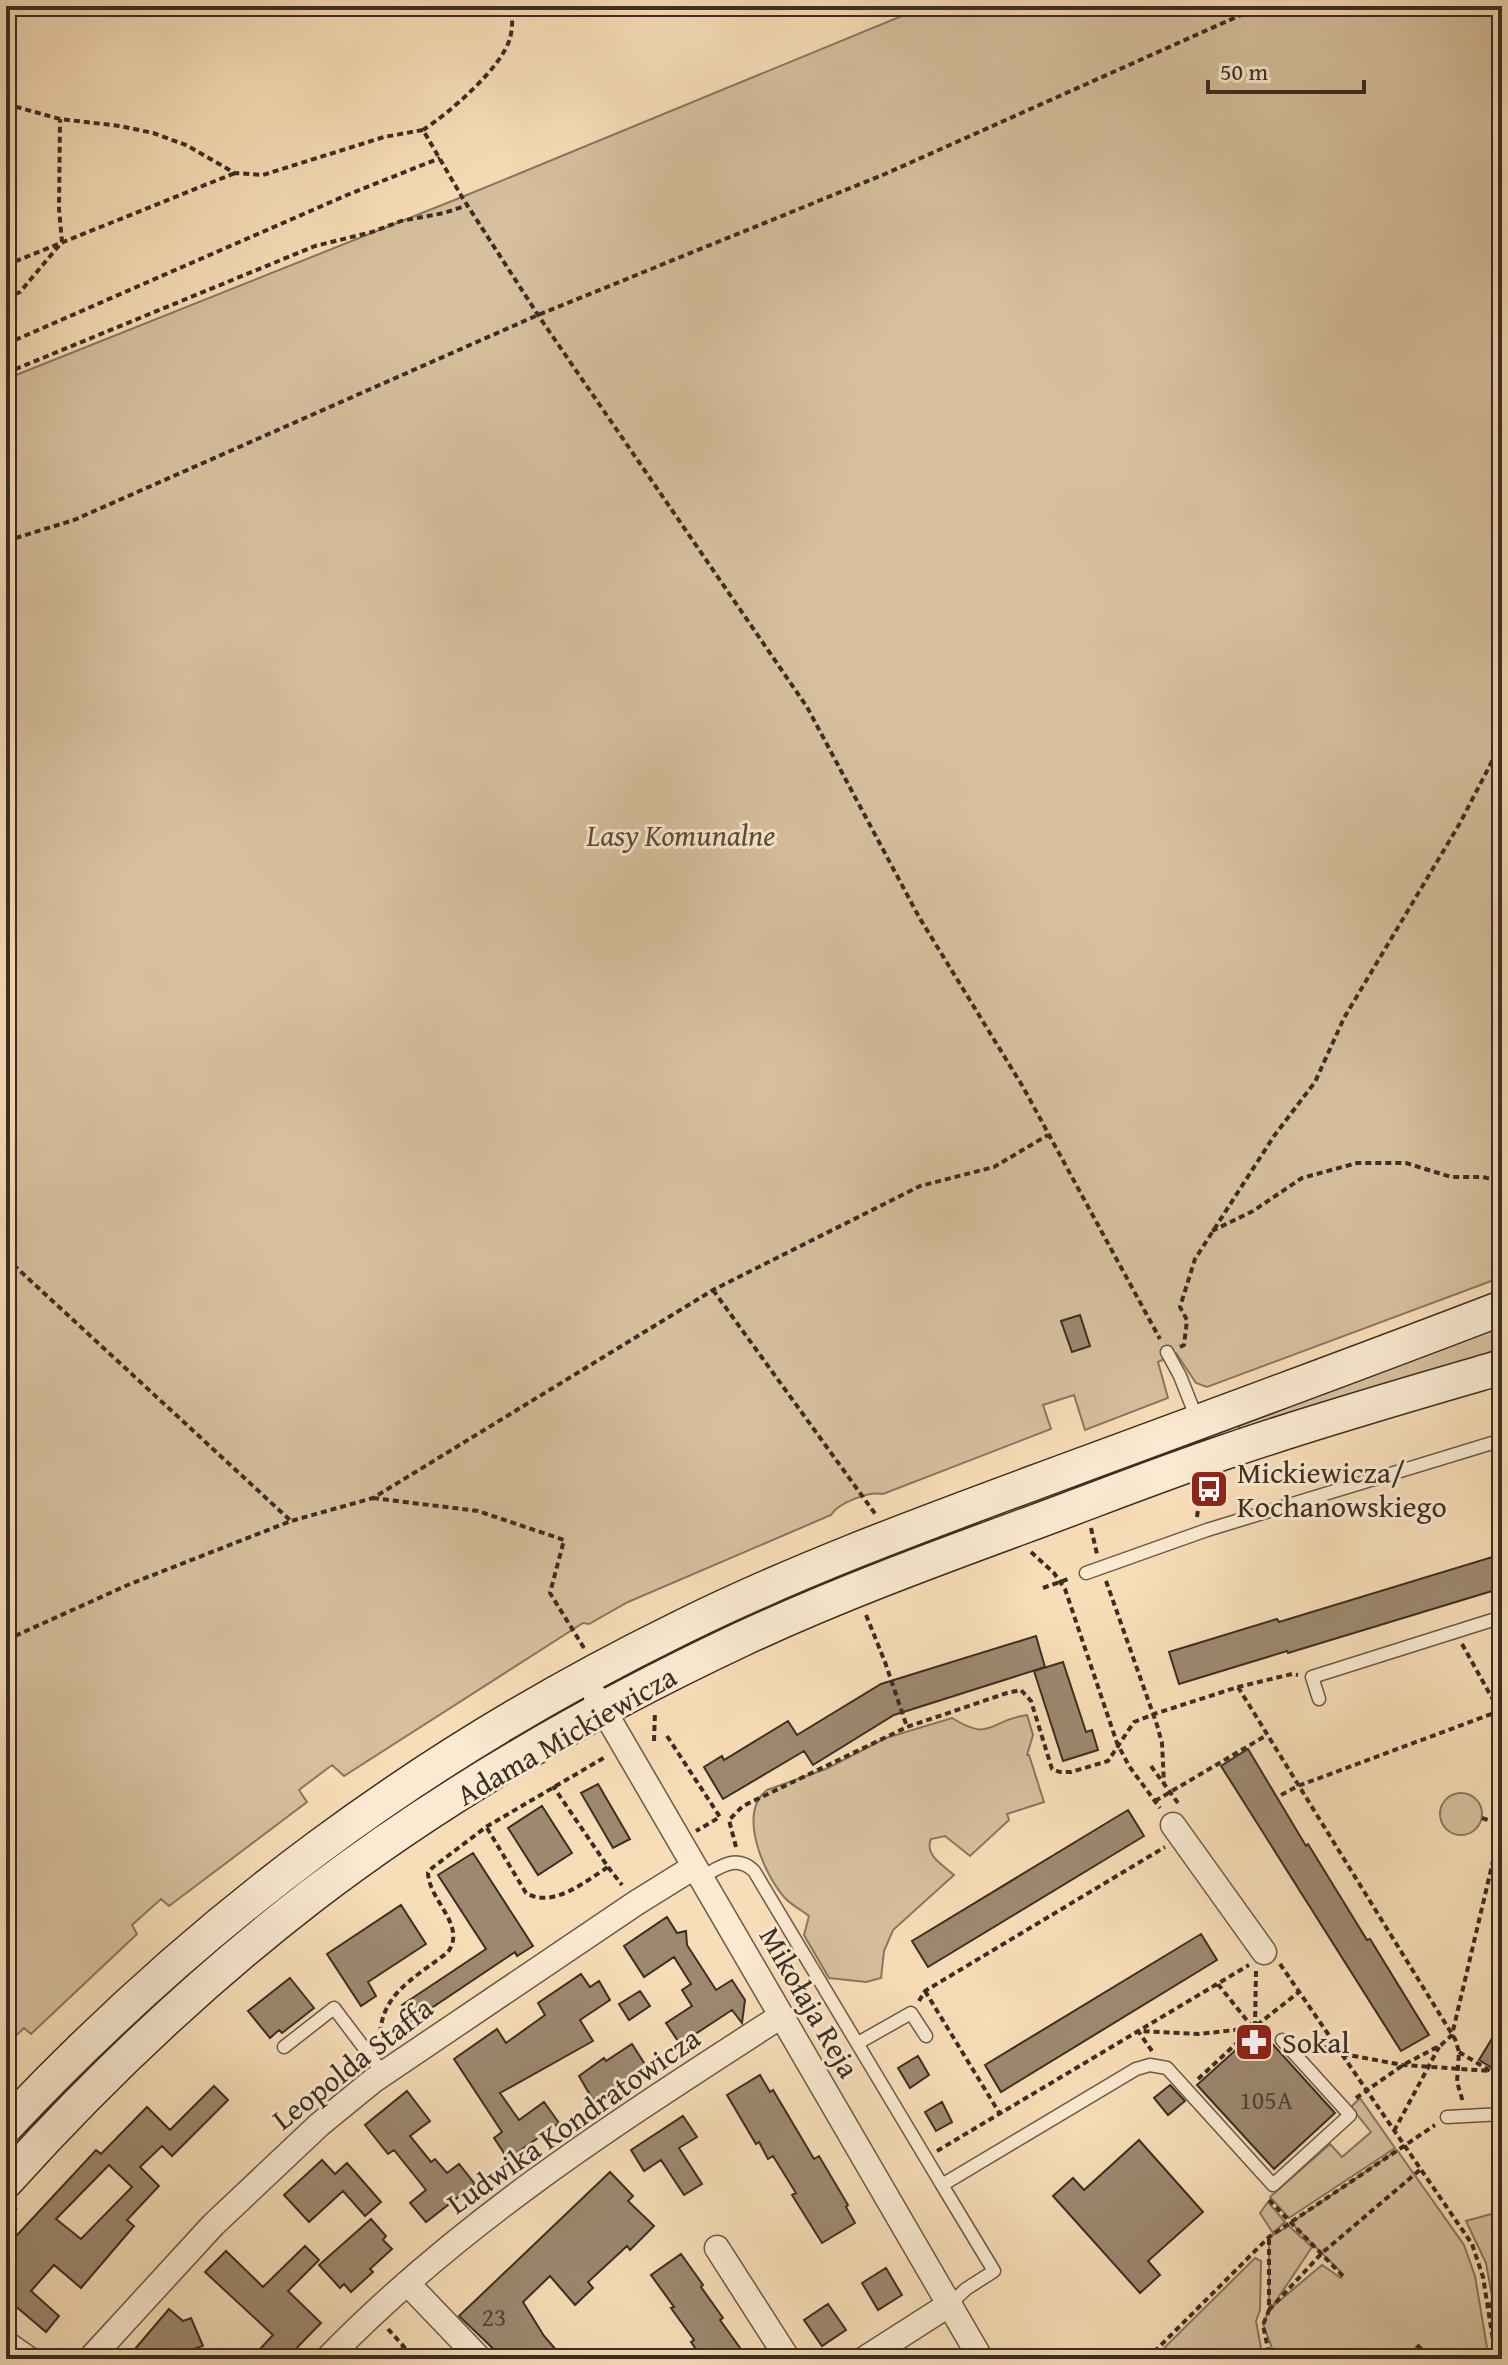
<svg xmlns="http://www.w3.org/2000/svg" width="1508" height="2365" viewBox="0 0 1508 2365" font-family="'Gentium Book Plus',serif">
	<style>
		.green { fill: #d8c09f; stroke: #8a7661; stroke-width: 2 }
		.building { fill: #9e8970; stroke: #3c2d23; stroke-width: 2; fill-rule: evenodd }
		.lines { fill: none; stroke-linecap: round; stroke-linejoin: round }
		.lane-casing { stroke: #6b5948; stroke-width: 15 }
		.street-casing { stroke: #6b5948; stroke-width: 27 }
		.secondary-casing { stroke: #3c2d23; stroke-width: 37 }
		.path { stroke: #3c2d23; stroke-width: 4; stroke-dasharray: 6 4; stroke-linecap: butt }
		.lane { stroke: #faead1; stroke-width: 12 }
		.street { stroke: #faead1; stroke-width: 24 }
		.secondary { stroke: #faead1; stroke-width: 34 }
		.labels { text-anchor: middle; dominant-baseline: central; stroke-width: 6; stroke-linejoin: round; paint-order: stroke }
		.number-label { font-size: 26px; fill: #544436 }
		.park-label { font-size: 30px; font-style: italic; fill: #5b4a3c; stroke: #faead1 }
		.poi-label { font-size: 30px; fill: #3c2d23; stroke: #faead1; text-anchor: start }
		.street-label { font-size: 30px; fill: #3c2d23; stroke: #faead1 }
	</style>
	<rect width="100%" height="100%" fill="#f8deb8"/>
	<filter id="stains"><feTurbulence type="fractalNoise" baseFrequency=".0025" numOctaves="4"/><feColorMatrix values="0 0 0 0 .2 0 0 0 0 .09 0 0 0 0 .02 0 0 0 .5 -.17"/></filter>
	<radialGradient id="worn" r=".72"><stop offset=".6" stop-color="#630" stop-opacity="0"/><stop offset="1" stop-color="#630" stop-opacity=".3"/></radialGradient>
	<path class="green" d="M926 6H1502V1277L1207 1387 1196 1383 1176 1353 1158 1362 1168 1398 1085 1430 1074 1395 1043 1405 1051 1429 883 1494C869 1491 838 1503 831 1515L628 1602 589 1624 583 1623 344 1776 332 1765 299 1790 307 1802 169 1906 161 1899 132 1925 137 1934 31 2034 24 2028 6 2045V379L462 197Z
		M1502 1321V1356L1241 1431 1238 1425Z
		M1203 1435 1206 1440 1205 1446 1086 1491 1081 1477Z
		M1068 1482 1072 1497 651 1672 643 1659 735 1614Z
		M1027 1715 1033 1735 1027 1755H1029L1044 1802 1007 1814 1009 1820 970 1856 945 1836 931 1839C924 1855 943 1865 954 1875L893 1930 884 1951 881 1978 866 1982 829 1978 804 1935 809 1916C801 1910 790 1904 784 1897 764 1874 737 1813 767 1790L826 1769 886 1738 952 1718C992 1743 989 1720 1027 1715Z
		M1440 1814a21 21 0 1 1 42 0a21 21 0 1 1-42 0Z
		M1360 2098 1395 2148 1289 2218 1270 2197 1330 2144 1342 2157 1371 2132 1351 2107Z
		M1397 2150 1464 2245 1475 2276 1489 2359H1432L1417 2346 1415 2348 1428 2359H1276L1263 2324 1269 2310V2237L1289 2226 1312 2247 1272 2307 1322 2265 1341 2278 1342 2276 1339 2270 1291 2223Z
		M1268 2202 1285 2222 1273 2233 1260 2213Z
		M1502 2211V2287L1492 2296 1486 2263 1466 2221Z
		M1255 2258 1261 2261 1260 2310 1256 2321 1263 2359H1153Z"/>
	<path class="building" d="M1080 1315 1090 1346 1072 1352 1061 1321Z
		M1502 1554V1588L1288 1653 1287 1651 1179 1684 1169 1652 1277 1619 1279 1622Z
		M1036 1636 1045 1667 894 1715 813 1765 804 1751 723 1799 704 1767 722 1756 724 1760 788 1721 797 1735 881 1684Z
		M1063 1662 1086 1732 1092 1730 1098 1750 1063 1761 1034 1671Z
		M1248 1749 1306 1846 1308 1844 1367 1940 1370 1939 1429 2035 1401 2051 1221 1766Z
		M598 1784 630 1839 613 1848 581 1793Z
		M542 1806 572 1853 538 1875 508 1828Z
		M1128 1810 1144 1836 928 1967 912 1941Z
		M473 1853 533 1946 517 1956 515 1952 412 2021 402 2005 486 1949 438 1875Z
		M401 1905 426 1944 368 1982 376 1996 361 2006 327 1954Z
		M667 1917 677 1933 686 1931 687 1945 716 1990 732 1980 745 2000 742 2023 732 2010 680 2044 666 2023 692 2006 682 1990 691 1984 674 1957 644 1977 624 1946Z
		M1201 1934 1217 1960 1001 2092 985 2065Z
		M581 1974 590 1987 599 1981 610 2000 580 2020 593 2041 500 2093 519 2120 544 2102 559 2123 508 2159 494 2138 502 2132 454 2059 497 2029 506 2043 545 2015 538 2003Z
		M290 1978 314 2008 282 2033 279 2030 270 2038 248 2011Z
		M640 1991 650 2006 629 2020 619 2004Z
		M1502 2022V2074L1479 2060Z
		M1259 2029 1335 2113 1274 2169 1197 2085Z
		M632 2044 646 2066 593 2100 579 2076 604 2058 606 2061Z
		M918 2056 929 2075 910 2088 898 2068Z
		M760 2075 770 2092 773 2090 814 2159 819 2156 848 2205 846 2207 855 2223 822 2243 792 2195 796 2193 773 2156 768 2159 759 2142 756 2144 727 2095Z
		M1170 2085 1185 2101 1168 2115 1154 2098Z
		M214 2086 228 2100 172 2156 162 2146 140 2167 159 2186 127 2220 134 2226 81 2288 54 2265 31 2291 59 2316 46 2332 6 2298V2247L96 2150 101 2154 147 2107 170 2130ZM109 2165 132 2187 81 2239 56 2219Z
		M407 2091 430 2121 410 2136 431 2162 435 2159 447 2173 459 2164 475 2184 426 2222 410 2203 426 2190 394 2150 388 2154 365 2125Z
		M942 2102 952 2122 936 2131 925 2112Z
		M683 2116 697 2137 679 2148 702 2184 684 2195 661 2160 644 2171 631 2150Z
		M1139 2140 1203 2212 1148 2261 1160 2275 1140 2293 1053 2196 1073 2178 1084 2190Z
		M322 2160 335 2174 347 2163 381 2202 365 2216 343 2191 309 2222 284 2195Z
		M610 2172 633 2196 628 2201 654 2226 630 2250 627 2246 588 2282 593 2288 575 2305 550 2276 523 2302 544 2336 564 2359H504L459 2316Z
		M371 2219 386 2236 383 2240 392 2249 370 2269 373 2272 351 2292 344 2284 340 2288 319 2265Z
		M305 2246 319 2260 288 2291 321 2323 286 2359H269L259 2350 273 2335 205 2272 226 2251 263 2287Z
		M681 2254 703 2285 701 2287 723 2318 720 2320 743 2352 733 2359H703L691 2342 694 2340 671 2308 674 2307 651 2275Z
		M886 2268 902 2295 878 2310 862 2283Z
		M828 2304 846 2330 822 2346 804 2320Z
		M169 2309 183 2321 191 2318 203 2346 181 2353 177 2359H147L135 2349Z"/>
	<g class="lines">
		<defs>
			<path id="lane" d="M1167 1352 1180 1376 1197 1419
				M1086 1573 1207 1530 1502 1440
				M1319 1699 1312 1677 1502 1617
				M700 1878C719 1868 736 1853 754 1871L942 2185 1136 2069 1150 2065 1167 2068 1273 2185 1350 2115 1282 2040
				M858 2043 911 2013 926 2036
				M284 2047 334 2008 383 2073
				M1447 2117 1502 2114
				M942 2185 994 2271 966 2289 950 2304
				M6 2336 39 2359
				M342 2344 357 2359"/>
			<path id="street" d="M596 1697 981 2359
				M1173 1825 1264 1952
				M717 2248 788 2359
				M407 2283 480 2359
				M90 2359 213 2225 320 2124 374 2080 636 1903 694 1867
				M327 2359C463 2219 619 2121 781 2016
				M864 2359 950 2304"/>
			<path id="secondary" d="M6 2126C202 1918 421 1755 678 1629 805 1566 939 1518 1071 1469 1215 1416 1359 1363 1502 1308
				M6 2181C99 2078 200 1982 310 1897 443 1795 591 1710 742 1639 834 1596 929 1561 1024 1526 1092 1501 1160 1474 1228 1451 1318 1420 1410 1394 1502 1367"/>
		</defs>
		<use href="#lane" class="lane-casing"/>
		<use href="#street" class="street-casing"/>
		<use href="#secondary" class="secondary-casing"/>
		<path class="path" d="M6 104 60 119 120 126 153 133 186 145 235 173 263 175 384 137 423 130 462 197 538 315 807 707 919 917 1023 1087 1160 1339
			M423 130C449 113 502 68 510 38 513 28 512 16 512 6
			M6 265 235 173
			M6 298 20 292 62 242 59 209 60 119
			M6 344 347 195 440 158
			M6 373 315 246 372 232 401 221 444 213 468 205
			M6 541 74 520 538 315 885 174 1261 6
			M1212 1231 1253 1211 1302 1178 1357 1163H1406L1451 1177H1483L1502 1182
			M6 1258 291 1521
			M713 1290 876 1515
			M1180 1347 1184 1345 1187 1320 1180 1307 1195 1259 1274 1136 1315 1082 1344 1018 1460 823 1502 742
			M373 1498 478 1511 564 1540 550 1593 584 1648
			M1197 1517 1201 1488
			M1091 1528 1097 1554
			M1031 1552 1054 1573 1065 1589 1117 1743 1129 1766 1160 1808
			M1106 1581 1157 1725 1162 1743 1164 1783
			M1043 1588 1071 1578
			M866 1615 885 1662 907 1727
			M6 1640 130 1584 291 1521 373 1498 713 1290 920 1186 994 1167 1048 1135
			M1462 1644 1496 1705 1502 1710
			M1238 1687 1455 2039 1459 2052 1457 2082 1463 2102
			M667 1736 720 1817 696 1831
			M654 1741 655 1711
			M1151 1766 1178 1803
			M1281 1795 1298 1786 1502 1710
			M1155 1801 1267 1735
			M1482 1818 1502 1825
			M487 1828 526 1893C553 1909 586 1881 608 1867L553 1786
			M736 1847 729 1820 743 1806 907 1727 1007 1693 1021 1690 1031 1701 1052 1769 1060 1772H1071L1108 1761 1134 1722 1154 1714 1238 1687 1292 1674 1298 1675
			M608 1867 622 1885
			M1280 1964 1472 2244 1483 2277 1496 2359
			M1256 1971 1255 2026 1271 2028
			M925 1991 1000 2114
			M919 2001 925 1991 1165 1847
			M1257 2025 1299 1992
			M1305 2040 1343 2054 1403 2065 1491 2071
			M380 2043C378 1994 414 1979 448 1952 467 1925 429 1901 428 1873L432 1868 486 1827 607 1756
			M1152 2051 1138 2031 1199 2034 1253 2028 1217 1983
			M1459 2052 1502 2078
			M1198 2079 1250 2031
			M1356 2098 1403 2065 1441 2045 1452 2035 1502 1823
			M1394 2131 1439 2047
			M937 2151 1249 1965
			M1269 2200 1343 2276
			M6 2220 17 2207
			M1269 2239V2310L1263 2325 1270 2359
			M1489 2307 1502 2290
			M1269 2310 1322 2253 1421 2169
			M388 2329 415 2359
			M1417 2345 1432 2359
			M391 2359 404 2347
			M1147 2359 1269 2237 1435 2125"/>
		<use href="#lane" class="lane"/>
		<use href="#street" class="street"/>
		<use href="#secondary" class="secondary"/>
	</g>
	<defs>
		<symbol id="bus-square" viewBox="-11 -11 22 22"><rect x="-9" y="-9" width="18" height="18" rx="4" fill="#8f2418" stroke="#faead1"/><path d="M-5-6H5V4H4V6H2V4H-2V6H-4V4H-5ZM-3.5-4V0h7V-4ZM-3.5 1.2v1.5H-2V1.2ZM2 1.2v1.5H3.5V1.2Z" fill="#fff"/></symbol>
		<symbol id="pharmacy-square" viewBox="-11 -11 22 22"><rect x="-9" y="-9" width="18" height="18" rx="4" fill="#8f2418" stroke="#faead1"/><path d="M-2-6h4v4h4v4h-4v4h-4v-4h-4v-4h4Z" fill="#fff"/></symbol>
	</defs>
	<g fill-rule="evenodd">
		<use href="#bus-square" x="1187" y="1467" width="44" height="44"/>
		<use href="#pharmacy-square" x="1232" y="2020" width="44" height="44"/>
	</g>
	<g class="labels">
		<g class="number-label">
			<text x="1266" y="2099">105A</text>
			<text x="494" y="2316">23</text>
		</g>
		<g class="park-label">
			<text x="681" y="835">Lasy Komunalne</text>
		</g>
		<g class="poi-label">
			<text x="1237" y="1472">Mickiewicza/<tspan x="1237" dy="34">Kochanowskiego</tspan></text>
			<text x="1282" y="2042">Sokal</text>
		</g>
		<g class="street-label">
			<text transform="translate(566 1735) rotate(-30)">Adama Mickiewicza</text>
			<text transform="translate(810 2002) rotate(60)">Mikołaja Reja</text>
			<text transform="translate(352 2063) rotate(-38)">Leopolda Staffa</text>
			<text transform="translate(573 2120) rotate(-35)">Ludwika Kondratowicza</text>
		</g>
	</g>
	<rect width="1508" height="2365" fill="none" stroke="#f8deb8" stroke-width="32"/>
	<rect x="8" y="8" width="1492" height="2349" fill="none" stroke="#3c2d23" stroke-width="4"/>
	<rect x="16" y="16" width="1476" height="2333" fill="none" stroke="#3c2d23" stroke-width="2"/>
	<path d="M1208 80v12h156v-12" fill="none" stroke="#3c2d23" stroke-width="4"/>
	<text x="1220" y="80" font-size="24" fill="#3c2d23" stroke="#faead1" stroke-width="6" paint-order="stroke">50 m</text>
	<rect width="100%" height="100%" filter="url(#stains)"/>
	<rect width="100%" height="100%" fill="url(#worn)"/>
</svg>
